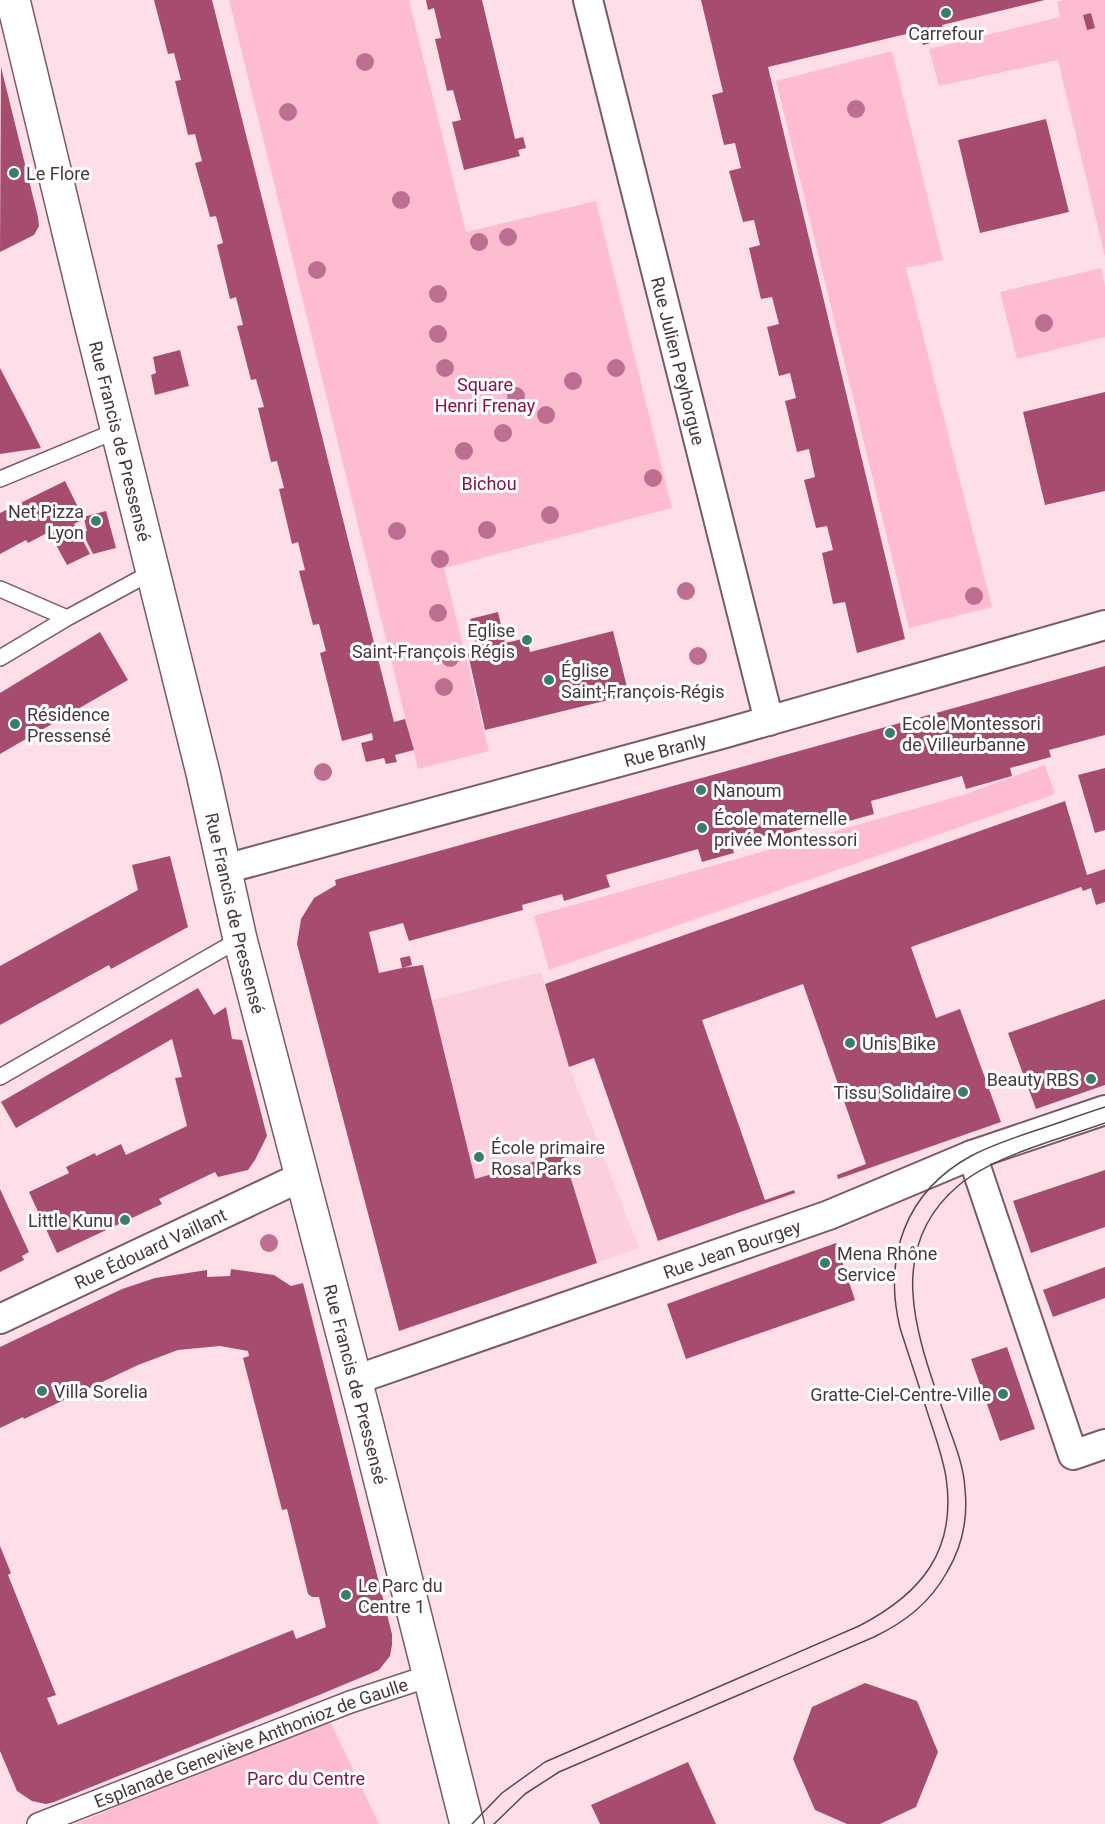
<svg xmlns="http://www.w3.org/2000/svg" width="1105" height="1824" viewBox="0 0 1105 1824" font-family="Roboto,sans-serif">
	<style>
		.built { fill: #fdcfdd }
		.green { fill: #febcd1 }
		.building { fill: #a64c6e }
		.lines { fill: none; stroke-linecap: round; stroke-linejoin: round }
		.service-casing { stroke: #7a5a64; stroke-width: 18 }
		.pedestrian-casing { stroke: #7a5a64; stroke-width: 24 }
		.minor-casing { stroke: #7a5a64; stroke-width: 32 }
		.tertiary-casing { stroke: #7a5a64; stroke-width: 36 }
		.service { stroke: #fff; stroke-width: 15 }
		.pedestrian { stroke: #fff; stroke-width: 21 }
		.minor { stroke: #fff; stroke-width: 28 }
		.tertiary { stroke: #fff; stroke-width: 33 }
		.tram { stroke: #59494e; stroke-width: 1.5 }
		.tree { fill: #bc6f91 }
		.poi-dot { fill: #3a7d70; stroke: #fff; stroke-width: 2 }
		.labels { text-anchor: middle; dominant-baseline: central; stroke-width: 6; stroke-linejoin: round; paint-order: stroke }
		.poi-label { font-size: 18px; fill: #47383d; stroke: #fff; text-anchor: start }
		.street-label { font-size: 18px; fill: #47383d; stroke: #fff }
		.park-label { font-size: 18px; fill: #86134a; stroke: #fff }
	</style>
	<rect width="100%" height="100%" fill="#fedfe8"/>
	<path class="built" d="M423 965 432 1000 541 972 569 1067 639 1248 399 1331 311 991 402 968Z"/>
	<path class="green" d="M229 0H409L466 232 596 201 672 508 444 568 489 751 418 769Z
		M1063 0H1105V257L1058 60 939 86 929 49 1060 17 1057 2Z
		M892 51 943 260 906 268 992 607 909 628 776 81Z
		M1101 268 1105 286V337L1017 359 1000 292Z
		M1045 765 1055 794 549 970 534 916 963 795Z
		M329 1719 379 1824H75Z"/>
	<path class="building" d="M154 0H212L394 722 405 719 414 750 395 755 397 762 386 764 384 758 366 762 361 743 373 740 372 733 342 741 320 653 326 651 319 624 313 625 299 571 305 570 298 542 292 544 279 489 284 488 277 461 271 462 258 408 264 407 256 379 251 380 237 326 243 325 236 297 230 299 217 245 223 243 216 216 210 217 195 163 202 161 195 134 188 135 175 81 181 80 174 53 168 54Z
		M426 0H482L515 139 523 137 526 148 518 150 520 156 464 170 452 122 461 120 453 90 447 91 435 39 441 38 434 8 428 10Z
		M701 0H1045L942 25 946 39 923 45 919 31 768 67 905 639 857 653 845 602 833 604 822 553 833 550 827 526 816 528 804 480 815 477 809 449 797 452 785 401 796 398 790 373 779 376 767 327 779 324 772 297 761 299 749 248 760 245 754 220 743 222 729 171 741 168 735 143 724 145 712 95 723 92Z
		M1091 13 1095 28 1087 30 1083 15Z
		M1 67 38 217 39 226 34 235 0 252Z
		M1046 119 1069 212 980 233 958 140Z
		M180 350 189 386 155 395 151 375 156 373 153 357Z
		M0 368 26 418 41 448 0 454Z
		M1105 392V491L1045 505 1023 412Z
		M65 481 83 517 106 511 116 548 93 554 82 532 87 531 84 519 74 524 90 554 67 565 49 532 28 543 26 540 0 554V513Z
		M498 612 505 643 527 638 530 652 613 631 629 695 485 730 468 654 478 651 470 619Z
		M100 632 128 680 0 754V693Z
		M1105 666V735L1049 750 1051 757 1010 768 1012 776 966 789 962 776 871 801 874 814 842 823 839 815 801 825 802 829 771 838 770 834 732 845 734 853 702 862 698 849 606 875 610 887 564 901 562 894 522 905 523 910 409 941 403 923 369 932 379 973 402 968 400 958 410 956 412 965 402 968 423 965 475 1179 563 1153 597 1263 399 1331 297 944 301 919 314 898 336 885 335 880 345 877Z
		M1105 768V830L1095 833 1078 775Z
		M1065 801 1087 875 1105 869V902L1096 905 1091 888 1083 891 1081 887 911 947 936 1018 960 1009 1001 1122 838 1179 837 1175 866 1164 803 984 702 1020 765 1200 794 1190 795 1193 658 1241 594 1058 569 1067 545 984Z
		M170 856 188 927 111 969 109 965 0 1025V966L138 890 132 865Z
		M198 988 214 1015 226 1007 232 1039 242 1040 267 1136 255 1160 248 1170 218 1177 215 1172 159 1199 162 1204 57 1253 29 1192 69 1173 66 1167 95 1153 96 1156 121 1144 126 1155 187 1126 175 1078 182 1077 172 1039 16 1128 1 1102Z
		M1105 999V1085L1036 1109 1008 1033Z
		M1105 1170V1227L1031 1253 1013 1201Z
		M0 1189 29 1252 22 1256 24 1260 0 1272Z
		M836 1243 855 1300 686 1359 667 1304Z
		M1105 1267V1298L1053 1317 1043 1290Z
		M231 1269 274 1275 291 1286 303 1283 392 1634V1645L390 1656 379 1670 319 1695 54 1802 46 1804 32 1801 17 1791 0 1751V1546L11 1573 8 1575 56 1695 47 1698 58 1725 293 1630 296 1639 326 1627 319 1597H312L308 1594 287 1509 282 1510 243 1358 249 1356 248 1351 220 1346 178 1350 138 1365 24 1419 23 1417 0 1428V1347L122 1289 155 1278 207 1270V1277L230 1276Z
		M1007 1347 1035 1429 1000 1441 971 1359Z
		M865 1683 917 1701 938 1752 916 1807 880 1824H847L815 1810 793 1759 812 1707Z
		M688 1762 716 1824H600L591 1805Z"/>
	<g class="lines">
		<defs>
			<path id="service" d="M0 479 118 430
				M0 589 67 618 154 571
				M0 658 67 618
				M0 1077 240 939"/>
			<g id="pedestrian">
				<path id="s1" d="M38 1824 350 1702 429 1676"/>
			</g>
			<g id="minor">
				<path id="s2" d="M588 0 769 721"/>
				<path id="s3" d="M225 869 722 734 1105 625"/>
				<path d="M972 1155 1073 1455 1105 1444"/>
				<path id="s4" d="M0 1319 301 1177"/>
				<path id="s5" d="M355 1380 829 1215 972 1155 1105 1110"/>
			</g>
			<g id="tertiary">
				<path id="s6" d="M13 0 90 319 203 773 240 939 367 1426 467 1824"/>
			</g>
		</defs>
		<use href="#service" class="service-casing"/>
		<use href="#pedestrian" class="pedestrian-casing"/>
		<use href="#minor" class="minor-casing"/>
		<use href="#tertiary" class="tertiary-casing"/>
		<use href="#service" class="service"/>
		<use href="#pedestrian" class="pedestrian"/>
		<use href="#minor" class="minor"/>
		<use href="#tertiary" class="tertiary"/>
		<path class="tram" d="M472 1824 502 1793 545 1762 859 1626C921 1594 957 1551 946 1477 942 1454 934 1433 927 1411 918 1384 909 1356 900 1328 883 1257 905 1192 971 1156 990 1146 1011 1139 1031 1132 1056 1124 1080 1115 1105 1107
			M494 1824 525 1794 559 1772 874 1637C905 1622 930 1603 947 1572 962 1547 968 1518 965 1489 964 1468 956 1447 949 1428 921 1346 879 1252 959 1185 995 1155 1061 1139 1105 1123"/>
	</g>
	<g class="tree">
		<circle cx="365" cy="62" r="9"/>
		<circle cx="856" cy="109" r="9"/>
		<circle cx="288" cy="112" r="9"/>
		<circle cx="401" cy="200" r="9"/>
		<circle cx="508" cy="237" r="9"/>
		<circle cx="479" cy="242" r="9"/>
		<circle cx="317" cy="270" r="9"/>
		<circle cx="438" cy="294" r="9"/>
		<circle cx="1044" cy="323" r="9"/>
		<circle cx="438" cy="334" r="9"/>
		<circle cx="445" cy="368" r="9"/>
		<circle cx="616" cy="368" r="9"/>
		<circle cx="573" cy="381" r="9"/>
		<circle cx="516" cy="396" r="9"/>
		<circle cx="546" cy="415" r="9"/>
		<circle cx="503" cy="433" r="9"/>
		<circle cx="464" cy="451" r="9"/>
		<circle cx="653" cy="478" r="9"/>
		<circle cx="550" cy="515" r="9"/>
		<circle cx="487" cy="530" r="9"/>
		<circle cx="397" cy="531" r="9"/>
		<circle cx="440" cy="559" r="9"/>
		<circle cx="686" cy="591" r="9"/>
		<circle cx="974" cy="596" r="9"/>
		<circle cx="438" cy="613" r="9"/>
		<circle cx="698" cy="656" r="9"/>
		<circle cx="450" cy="658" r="9"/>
		<circle cx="444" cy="687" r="9"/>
		<circle cx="323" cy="772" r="9"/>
		<circle cx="269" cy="1243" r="9"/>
	</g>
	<g class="poi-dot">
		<circle cx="946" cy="13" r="6"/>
		<circle cx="14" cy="173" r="6"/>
		<circle cx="96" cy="521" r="6"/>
		<circle cx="527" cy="640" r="6"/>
		<circle cx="549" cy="680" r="6"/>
		<circle cx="15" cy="724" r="6"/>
		<circle cx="890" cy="733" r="6"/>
		<circle cx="701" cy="790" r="6"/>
		<circle cx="702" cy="828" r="6"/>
		<circle cx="850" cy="1043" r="6"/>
		<circle cx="1091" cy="1079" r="6"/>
		<circle cx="963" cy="1092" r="6"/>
		<circle cx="479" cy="1157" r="6"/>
		<circle cx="125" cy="1220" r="6"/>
		<circle cx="825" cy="1263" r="6"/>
		<circle cx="42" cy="1391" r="6"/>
		<circle cx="1003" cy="1394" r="6"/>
		<circle cx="346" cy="1595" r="6"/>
	</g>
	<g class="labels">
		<g class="poi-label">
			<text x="946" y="33" text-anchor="middle">Carrefour</text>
			<text x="26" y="173">Le Flore</text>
			<text x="84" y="511" text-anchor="end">Net Pizza<tspan x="84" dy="21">Lyon</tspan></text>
			<text x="515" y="630" text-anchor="end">Eglise<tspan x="515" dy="21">Saint-François Régis</tspan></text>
			<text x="561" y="670">Église<tspan x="561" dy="21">Saint-François-Régis</tspan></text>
			<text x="27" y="714">Résidence<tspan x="27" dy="21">Pressensé</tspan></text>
			<text x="902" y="723">Ecole Montessori<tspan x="902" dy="21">de Villeurbanne</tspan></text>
			<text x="713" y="790">Nanoum</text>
			<text x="714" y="818">École maternelle<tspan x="714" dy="21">privée Montessori</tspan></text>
			<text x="862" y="1043">Unis Bike</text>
			<text x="1079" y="1079" text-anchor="end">Beauty RBS</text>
			<text x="951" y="1092" text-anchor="end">Tissu Solidaire</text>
			<text x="491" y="1147">École primaire<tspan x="491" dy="21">Rosa Parks</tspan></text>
			<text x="113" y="1220" text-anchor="end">Little Kunu</text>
			<text x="837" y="1253">Mena Rhône<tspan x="837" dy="21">Service</tspan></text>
			<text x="54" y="1391">Villa Sorelia</text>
			<text x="991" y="1394" text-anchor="end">Gratte-Ciel-Centre-Ville</text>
			<text x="358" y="1585">Le Parc du<tspan x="358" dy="21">Centre 1</tspan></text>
		</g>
		<g class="street-label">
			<text stroke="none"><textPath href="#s2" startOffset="372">Rue Julien Peyhorgue</textPath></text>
			<text stroke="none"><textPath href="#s6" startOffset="454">Rue Francis de Pressensé</textPath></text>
			<text stroke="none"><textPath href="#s3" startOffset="456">Rue Branly</textPath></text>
			<text stroke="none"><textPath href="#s6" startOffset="940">Rue Francis de Pressensé</textPath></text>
			<text stroke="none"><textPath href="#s4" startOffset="166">Rue Édouard Vaillant</textPath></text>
			<text stroke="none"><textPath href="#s5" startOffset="399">Rue Jean Bourgey</textPath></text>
			<text stroke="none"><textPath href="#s6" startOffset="1426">Rue Francis de Pressensé</textPath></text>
			<text stroke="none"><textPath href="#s1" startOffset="228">Esplanade Geneviève Anthonioz de Gaulle</textPath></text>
		</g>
		<g class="park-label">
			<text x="485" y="384">Square<tspan x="485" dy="21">Henri Frenay</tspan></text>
			<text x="489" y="483">Bichou</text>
			<text x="306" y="1778">Parc du Centre</text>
		</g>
	</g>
</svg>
